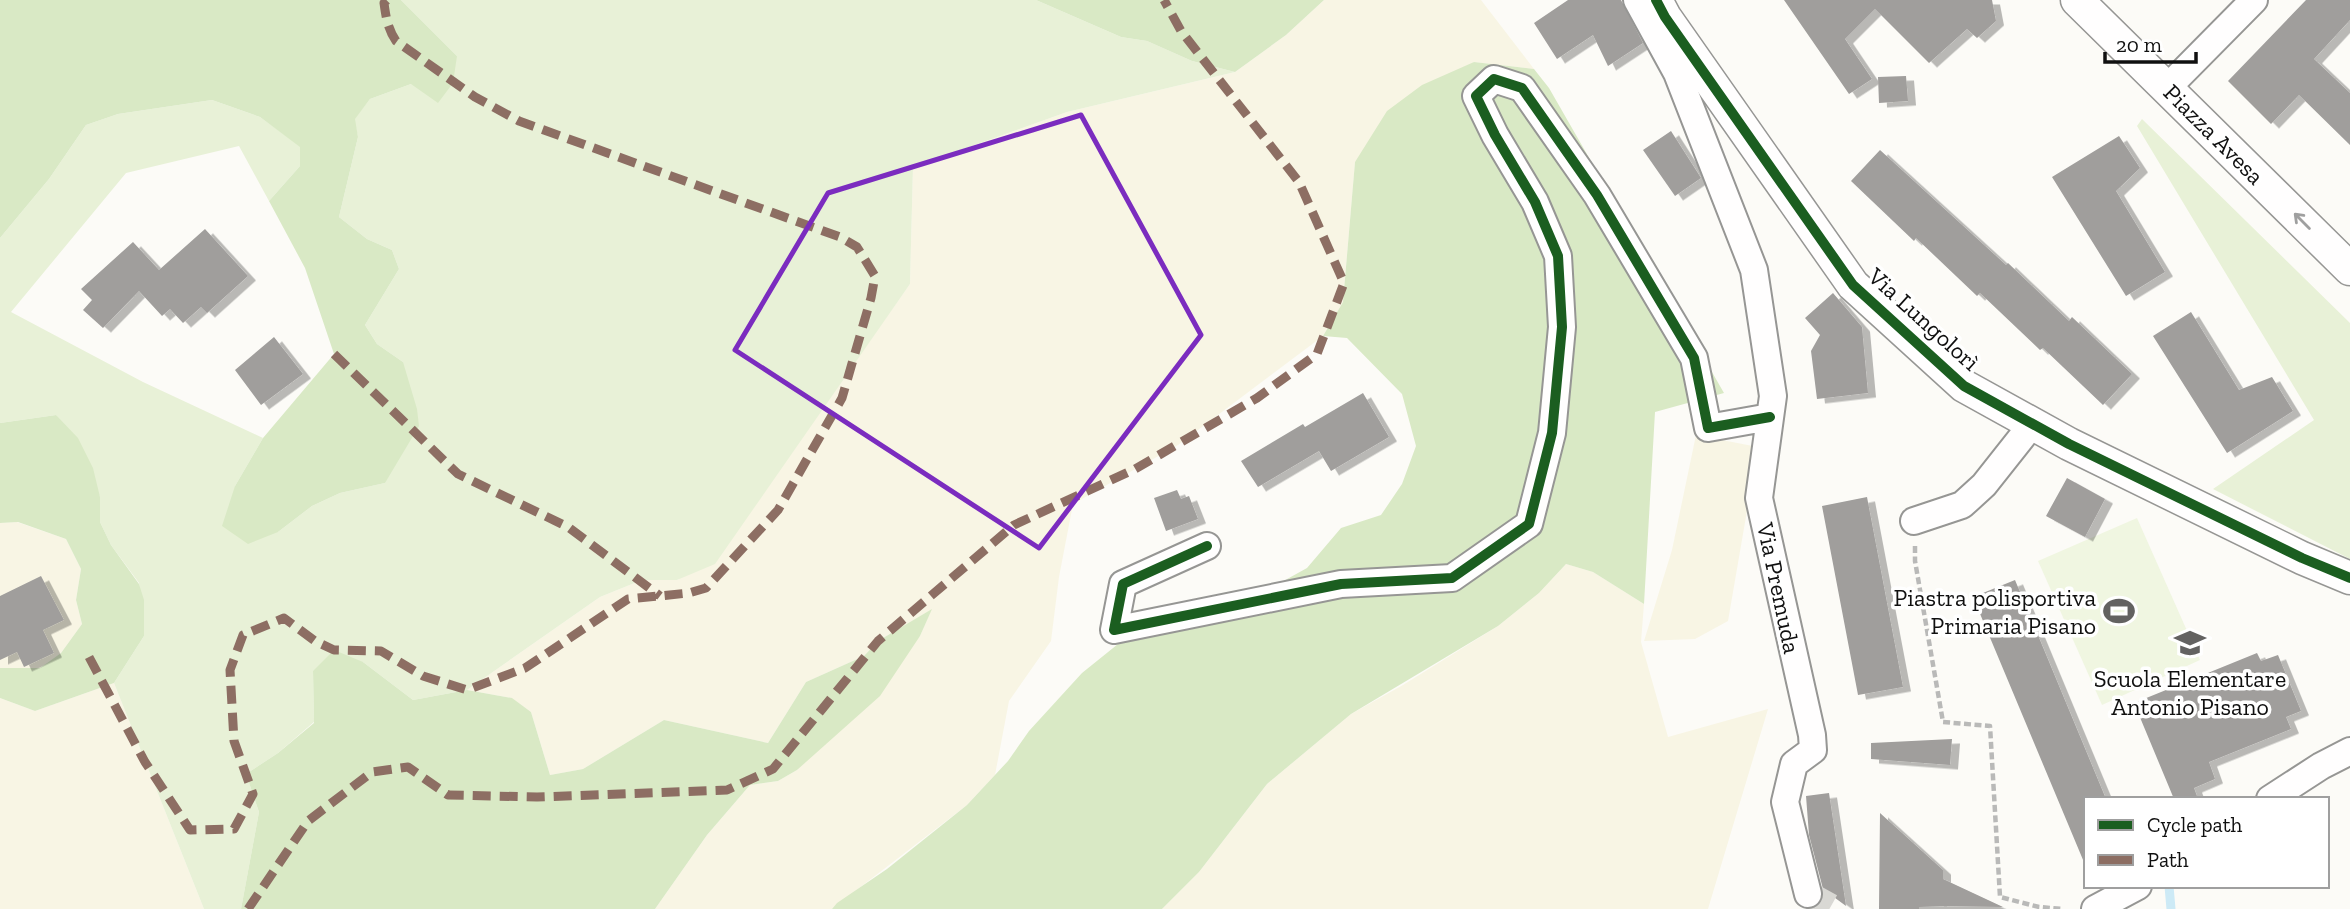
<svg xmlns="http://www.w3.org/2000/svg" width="2350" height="909" viewBox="0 0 2350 909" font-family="'Zilla Slab',serif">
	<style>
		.farmland { fill: #f8f5e4 }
		.green { fill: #e8f1d7 }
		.forest { fill: #d9e9c5 }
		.pitch { fill: #f0f6e1 }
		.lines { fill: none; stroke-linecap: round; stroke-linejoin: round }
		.stream { stroke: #cdeaf6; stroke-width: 9 }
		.building { fill: #a09e9c; filter: url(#shadow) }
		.minor-tunnel { stroke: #d9d8d4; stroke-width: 26; stroke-dasharray: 26 13; stroke-linecap: butt }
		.minor-casing { stroke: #969694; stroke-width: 30 }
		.tertiary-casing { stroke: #969694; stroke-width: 35 }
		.path { stroke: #b9b9b8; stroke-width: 4.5; stroke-dasharray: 7 3.5; stroke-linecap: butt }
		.minor { stroke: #fffefe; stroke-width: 26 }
		.tertiary { stroke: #fffefe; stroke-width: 32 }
		.quiet { stroke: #8d6e63; stroke-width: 9; stroke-dasharray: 18 9; stroke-linecap: butt }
		.cycleway-casing { stroke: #fff; stroke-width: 15 }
		.cycleway { stroke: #1b5e20; stroke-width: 10 }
		.oneway { stroke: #9f9f9f }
		.marked { fill: none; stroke: #7b2cbf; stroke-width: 5; stroke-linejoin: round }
		.labels { text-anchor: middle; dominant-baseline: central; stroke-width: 7; stroke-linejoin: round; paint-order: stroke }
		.street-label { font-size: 24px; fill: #101010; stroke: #fff }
		.poi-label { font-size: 24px; fill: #101010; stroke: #fff; text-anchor: end }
	</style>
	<defs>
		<filter id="shadow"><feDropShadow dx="8" dy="4.5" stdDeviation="0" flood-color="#0004"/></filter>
	</defs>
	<rect width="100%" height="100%" fill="#fcfbf7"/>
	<path class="farmland" d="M1324 0H1481L1534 69 1474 62 1355 162 1343 302 1323 336 1178 445 1073 504 1059 577 1051 641 1009 701 995 775 967 805 832 909H655L707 835 750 785 778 781 797 770 920 636 931 610 878 641 864 656 806 682 768 743 664 720 583 769 550 775 531 712 511 698 467 690 600 597 642 580H678L818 413 910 284 913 167 1067 112 1235 72 1286 35Z
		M1696 435 1758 447 1728 621 1695 639 1644 641 1672 550Z
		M17 522 66 539 81 569 76 600 82 624 61 653 40 668H0V523Z
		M1566 564 1593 572 1644 604 1641 642 1668 737 1768 709 1708 909H1162L1199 872 1267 784 1351 714 1403 685 1498 626 1539 593Z
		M114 683 204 909H0V698L35 711Z"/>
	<path class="green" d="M401 0H1036L1121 37 1147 41 1192 61 1235 72 1067 112 913 167 910 284 715 564 677 580H642L600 597 467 690 413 700 363 662 313 671 314 722 278 753 246 774 259 812 241 909H204L114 683 144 636 139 583 111 545 100 522V497L56 415 0 423V238L49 179 86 125 118 114 212 100 260 117 300 146V166L269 201 239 146 126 173 11 312 143 382 263 438 235 486 278 532 312 506 340 493 385 483 403 362 377 344 365 325 399 269 392 250 367 239 339 217 358 137 354 119 370 99 411 84 457 56Z
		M2142 119 2350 323V559L2213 489 2314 420 2137 126Z"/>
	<path class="forest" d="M0 0H401L457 56 453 83 438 103 411 84 370 99 355 119 358 137 339 217 367 239 392 250 399 269 365 325 377 344 403 362 417 409 419 426 385 483 340 493 312 506 278 532 248 544 222 526 235 486 263 438 334 354 305 268 269 201 300 166V147L260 117 212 100 118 114 86 125 49 179 0 238Z
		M1036 0H1324L1286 35 1235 72 1192 61 1147 41 1121 37Z
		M1474 62 1534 69 1549 88 1724 393 1655 412 1644 604 1593 572 1566 564 1539 593 1498 626 1351 714 1267 784 1199 872 1162 909H832L837 903 887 869 967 805 1008 761 1029 731 1082 673 1123 640 1242 604 1307 568 1341 528 1381 515 1402 484 1416 446 1402 394 1347 338 1323 336 1343 302 1355 162 1387 111 1422 85Z
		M56 415 78 438 93 468 100 497V522L111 545 139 584 144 600V636L114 683 35 711 0 698V668H40L61 653 82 624 76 600 81 569 66 539 18 522 0 523V423Z
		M932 609 920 636 880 696 797 770 778 781 750 785 707 835 655 909H241L259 812 246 774 278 753 314 723 313 671 334 650 363 662 413 700 467 690 512 698 531 712 550 775 583 769 664 720 768 743 806 682 864 656 878 641Z"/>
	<path class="pitch" d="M2137 518 2200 660 2102 705 2038 561Z"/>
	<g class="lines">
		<path class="stream" d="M2169 886 2171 909"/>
	</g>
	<path class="building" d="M1568 0H1621L1643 43 1608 66 1593 35 1557 59 1534 23Z
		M1784 0H1992L1996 21 1977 38 1967 29 1929 63 1875 9 1845 39 1872 79 1849 94Z
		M2306 0H2350V20L2314 59 2350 93V145L2299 95 2271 124 2228 81Z
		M1906 76 1908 101 1879 103 1878 77Z
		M1671 131 1701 178 1675 196 1643 150Z
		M2119 136 2140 168 2116 191 2165 272 2126 296 2052 177Z
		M1880 150 2006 265 2008 263 2069 321 2072 317 2132 374 2103 405 2043 348 2040 350 1980 293 1977 296 1916 238 1914 241 1851 181Z
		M205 229 248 276 207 313 201 307 183 323 170 309 162 316 139 291 103 328 83 310 92 300 81 289 133 242 159 270Z
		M1833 293 1862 327 1868 393 1817 399 1811 351 1820 335 1805 318Z
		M2191 312 2239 390 2272 377 2293 411 2227 453 2153 336Z
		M274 337 303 374 261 405 235 370Z
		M1363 393 1389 437 1331 471 1319 451 1258 487 1241 461 1303 424 1305 427Z
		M2067 478 2105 499 2085 537 2046 516Z
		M1177 490 1181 499 1189 496 1198 519 1166 531 1154 498Z
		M1867 497 1903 687 1858 695 1822 506Z
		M41 576 64 620 43 630 54 653 24 667 17 652 0 660V596Z
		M2015 580 2106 799H2086V867L1973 597Z
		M2257 653 2261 661 2278 655 2301 711 2286 717 2291 729 2209 762 2215 779 2194 788 2198 799H2174L2134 703Z
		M1952 739 1950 765 1871 759V743Z
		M1829 793 1846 906 1823 889 1809 835 1806 796Z
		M1880 813 1943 870V879L2003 907 1945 906 1919 907V909H1879Z"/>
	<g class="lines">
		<path class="minor-tunnel" d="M1808 894 1835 909"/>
		<defs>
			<path id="minor" d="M1637 0 1677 73 1754 270 1773 396 1759 498 1812 735 1813 750 1794 764 1785 802 1808 894
				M2167 88 2254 0
				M1914 521 1962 505 1984 485 2033 423
				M1207 546 1123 584 1114 630 1341 584 1452 578 1529 524 1552 433 1562 327 1558 256 1535 202 1495 135 1476 96 1494 79 1522 88 1597 195 1694 358 1708 428 1770 417
				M2270 799 2321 766 2350 751
				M2095 909 2138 886"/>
			<path id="tertiary" d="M1656 0 1665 17 1853 285 1964 386 2069 444 2302 558 2350 578
				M2077 0 2350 269"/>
		</defs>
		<use href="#minor" class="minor-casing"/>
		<use href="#tertiary" class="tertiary-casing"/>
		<path class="path" d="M1915 546V561L1943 722 1990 726 2000 897 2039 907 2062 909"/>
		<use href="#minor" class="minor"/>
		<use href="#tertiary" class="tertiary"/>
		<path class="quiet" d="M334 354 458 474 568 527 660 596
			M89 657 145 762 190 830 234 829 253 794 234 741 230 670 243 635 284 618 315 641 334 650 381 651 423 676 467 690 525 668 628 599 689 593 706 588 778 510 842 398 871 298 875 276 857 247 840 237 519 121 475 97 396 41C388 29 386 18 384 3L387 0
			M248 909 308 821 372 772 408 767 448 795 537 797 727 790 773 769 878 641 1014 525 1135 469 1257 398 1317 354 1344 283 1299 182 1181 31 1164 0"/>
		<defs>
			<path id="cycleway" d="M1656 0 1665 17 1853 285 1964 386 2069 444 2302 558 2350 578
				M1207 546 1123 584 1114 630 1341 584 1452 578 1529 524 1552 433 1562 327 1558 256 1535 202 1495 135 1476 96 1494 79 1522 88 1597 195 1694 358 1708 428 1770 417"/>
		</defs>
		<use href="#cycleway" class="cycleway-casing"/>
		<use href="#cycleway" class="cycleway"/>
	</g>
	<defs><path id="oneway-shaft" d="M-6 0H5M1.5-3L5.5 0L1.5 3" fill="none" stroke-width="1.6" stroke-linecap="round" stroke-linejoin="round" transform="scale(1.75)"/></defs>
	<use class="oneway" href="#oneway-shaft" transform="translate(2302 221) rotate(-135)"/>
	<path class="marked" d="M1081 115 1201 335 1039 548 735 350 828 193Z"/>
	<defs>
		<symbol id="stadium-bare" viewBox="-9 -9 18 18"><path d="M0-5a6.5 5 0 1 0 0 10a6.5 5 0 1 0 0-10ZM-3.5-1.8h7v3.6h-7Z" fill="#636261" stroke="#fff" stroke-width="2.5" paint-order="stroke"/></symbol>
		<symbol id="school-bare" viewBox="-9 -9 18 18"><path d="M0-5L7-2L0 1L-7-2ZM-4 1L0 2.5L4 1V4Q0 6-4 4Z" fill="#636261" stroke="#fff" stroke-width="2.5" paint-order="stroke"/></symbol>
	</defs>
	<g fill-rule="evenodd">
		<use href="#stadium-bare" x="2097" y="589" width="44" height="44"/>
		<use href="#school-bare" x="2168" y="621" width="44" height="44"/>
	</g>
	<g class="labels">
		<g class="street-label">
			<text transform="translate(2214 134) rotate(45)">Piazza Avesa</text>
			<text transform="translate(1924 319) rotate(42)">Via Lungolorì</text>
			<text transform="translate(1779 588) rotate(78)">Via Premuda</text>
		</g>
		<g class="poi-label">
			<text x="2096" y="597">Piastra polisportiva<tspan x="2096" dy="28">Primaria Pisano</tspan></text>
			<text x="2190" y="678" text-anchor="middle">Scuola Elementare<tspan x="2190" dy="28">Antonio Pisano</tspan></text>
		</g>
	</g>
	<rect x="2084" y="797" width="245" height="91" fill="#ffffff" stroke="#9f9f9f" stroke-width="2"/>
	<rect x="2098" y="820" width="35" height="10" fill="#1b5e20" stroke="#9f9f9f" stroke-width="2"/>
	<text x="2147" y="832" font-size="21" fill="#101010">Cycle path</text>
	<rect x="2098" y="855" width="35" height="10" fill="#8d6e63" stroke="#9f9f9f" stroke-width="2"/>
	<text x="2147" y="867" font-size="21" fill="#101010">Path</text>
	<path d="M2105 52v10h91v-10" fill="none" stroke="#101010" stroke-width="3.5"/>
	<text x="2116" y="52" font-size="21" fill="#101010" stroke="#ffffff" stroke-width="5" paint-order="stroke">20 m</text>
</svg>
